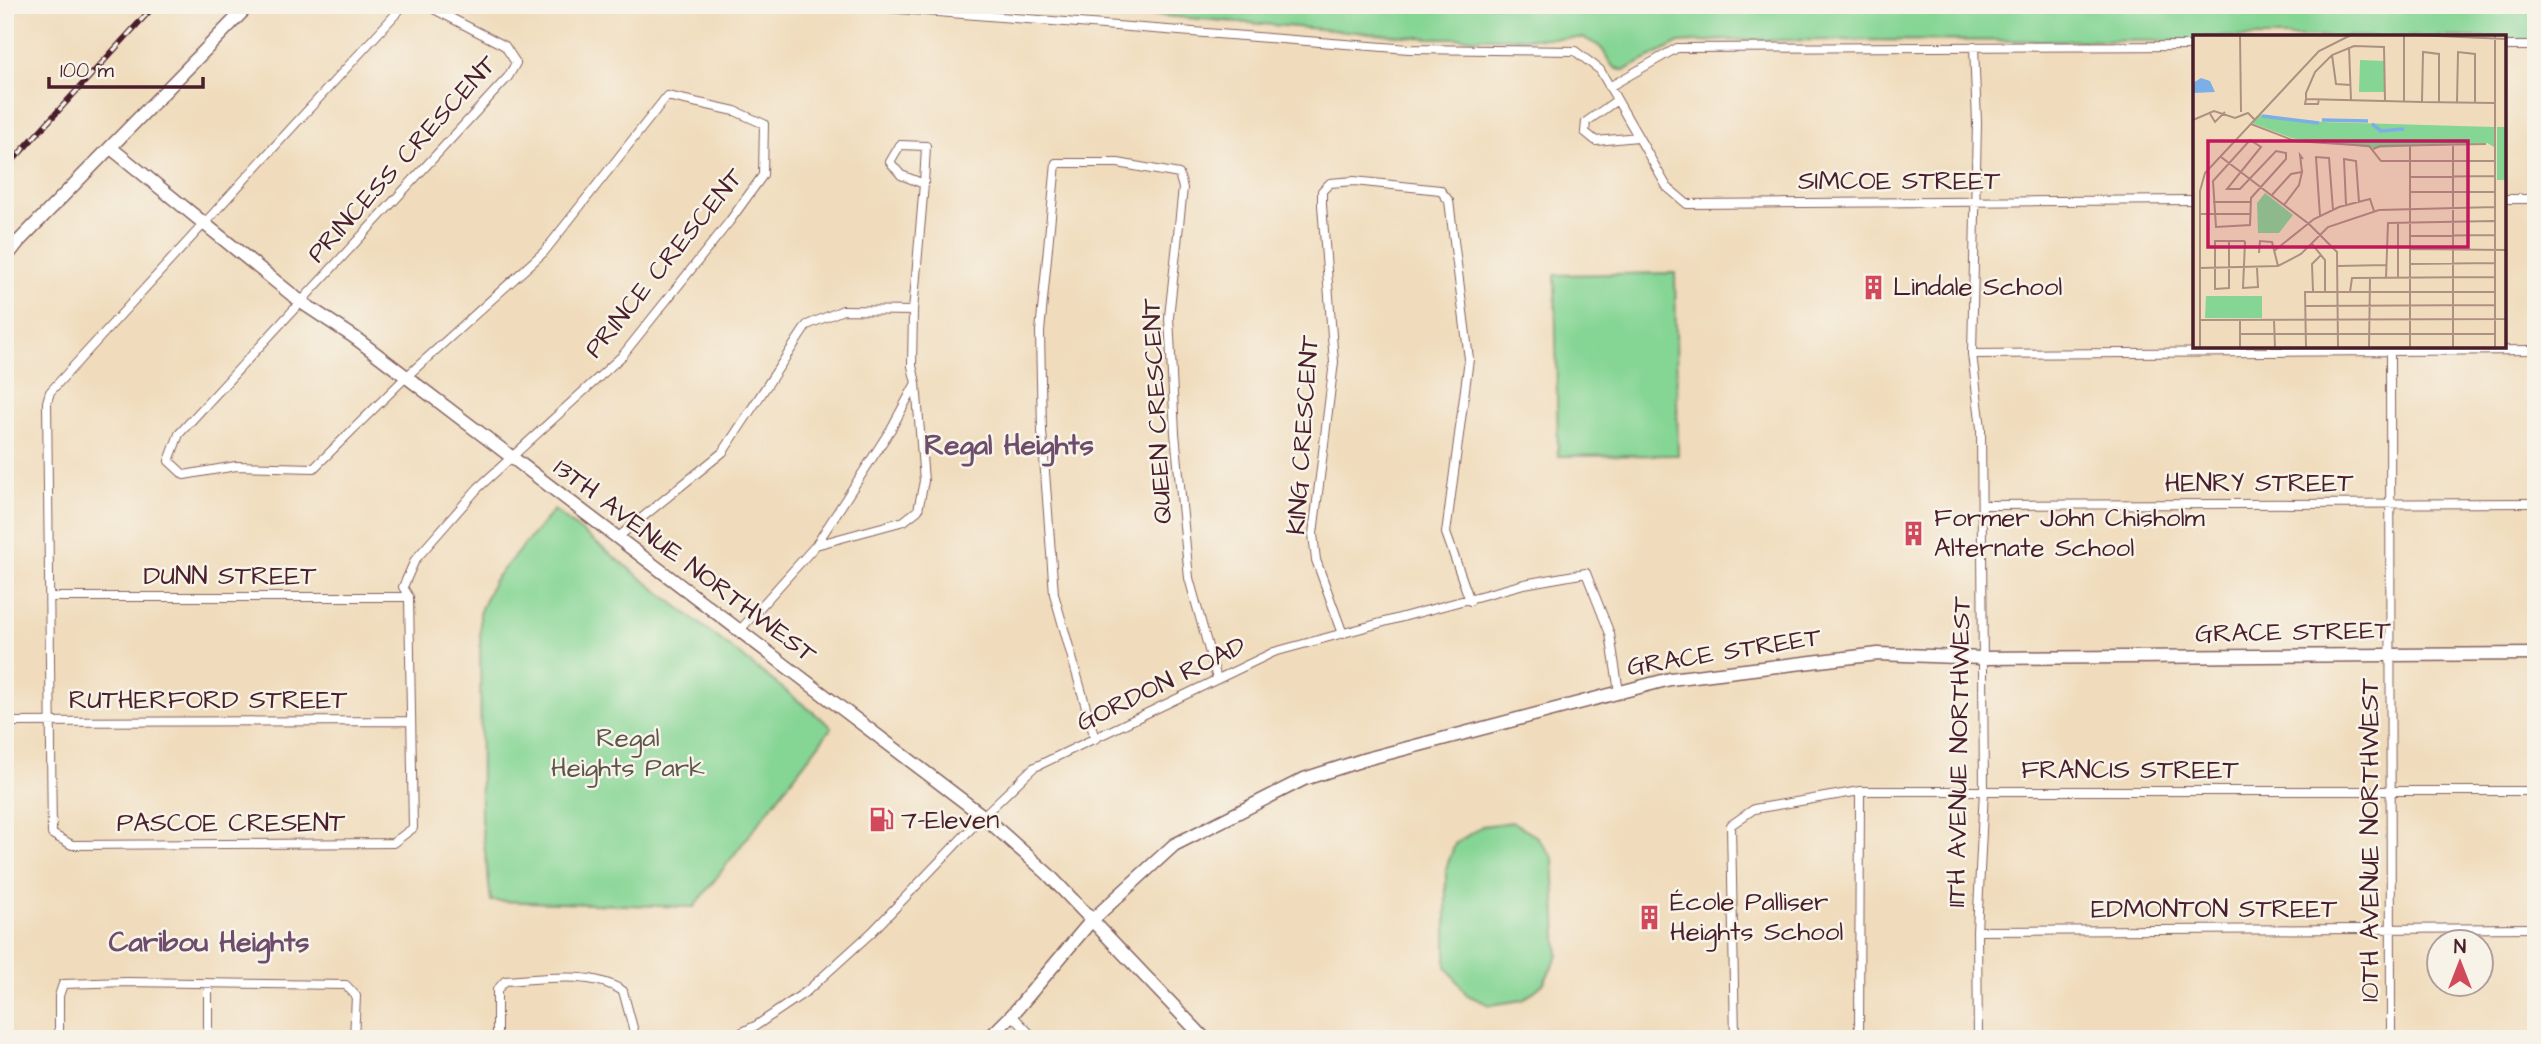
<svg xmlns="http://www.w3.org/2000/svg" width="2541" height="1044" viewBox="0 0 2541 1044" font-family="'Architects Daughter',sans-serif">
	<style>
		.green { fill: #85d594; stroke: #687a60; stroke-width: 2 }
		.lines { fill: none; stroke-linecap: round; stroke-linejoin: round }
		.street-casing { stroke: #84615e; stroke-width: 10 }
		.secondary-casing { stroke: #84615e; stroke-width: 15 }
		.street { stroke: #fff; stroke-width: 8 }
		.secondary { stroke: #fff; stroke-width: 12 }
		.rail-casing { stroke: #4a1f2b; stroke-width: 6 }
		.rail { stroke: #f7f3e8; stroke-width: 3.5; stroke-dasharray: 10; stroke-linecap: butt }
		.labels { text-anchor: middle; dominant-baseline: central; stroke-width: 5; stroke-linejoin: round; paint-order: stroke }
		.street-label { font-size: 26px; fill: #4a1f2b; stroke: #f7f3e8 }
		.poi-label { font-size: 26px; fill: #4a1f2b; stroke: #f7f3e8; text-anchor: start }
		.park-label { font-size: 26px; fill: #5c564a; stroke: #f7f3e8 }
		.neighbourhood-label { font-size: 28px; font-weight: bold; fill: #6d4c6c; stroke: #f7f3e8 }
		.inset-river { fill: none; stroke: #7caee8; stroke-width: 3.5 }
		.inset-road { fill: none; stroke: #ae9082; stroke-width: 2 }
		.view { fill: #c2185b; fill-opacity: 0.15; stroke: #c2185b; stroke-width: 3.5 }
		.inset-edge { fill: none; stroke: #4a1f2b; stroke-width: 3.5 }
	</style>
	<rect width="100%" height="100%" fill="#f7f3e8"/>
	<filter id="ink" filterUnits="userSpaceOnUse"><feTurbulence type="fractalNoise" baseFrequency=".0143" numOctaves="2"/><feDisplacementMap in="SourceGraphic" scale="14" xChannelSelector="R" yChannelSelector="G"/><feConvolveMatrix kernelMatrix="1 2 1 2 8 2 1 2 1" color-interpolation-filters="sRGB"/></filter>
	<filter id="wash" filterUnits="userSpaceOnUse"><feTurbulence type="fractalNoise" baseFrequency=".00686" numOctaves="4" result="noise"/><feDisplacementMap in="SourceGraphic" scale="28" xChannelSelector="R" yChannelSelector="G"/><feGaussianBlur stdDeviation="1.57" result="paint"/><feColorMatrix in="noise" values="0 0 0 0 0 0 0 0 0 0 0 0 0 0 0 0 0 1.4 0 .05"/><feComposite in="paint" operator="in"/></filter>
	<g filter="url(#wash)">
		<rect width="100%" height="100%" fill="#f0dcbc"/>
		<path class="green" d="M1032 5H2536V41H2504V37H2194V41L1727 40 1679 43 1625 70C1608 70 1610 57 1600 47 1597 44 1589 41 1584 38H1429Z
			M1675 273 1678 455 1558 456 1555 275Z
			M554 510 832 727 694 907 491 901 481 819 480 611 494 580Z
			M1513 822 1537 837 1553 858 1558 956 1543 984 1523 1000 1490 1005 1467 995 1446 966V869L1455 844 1482 826Z"/>
	</g>
	<g filter="url(#ink)">
		<g class="lines">
			<defs>
				<path id="street" d="M404 5 50 392 47 402 52 834 72 845 393 843 413 828 409 597 403 587 415 560 478 488 622 356 729 222 763 175 764 124 735 111 667 96 544 252 406 377 314 468 236 466 184 475 169 461 179 434 508 77 516 63 505 46 426 5
					M849 5 1409 49 1575 51 1600 70 1667 187 1687 204 2194 200
					M1974 46 1977 123 1972 354 1981 428 1984 790 1977 931 1978 1039
					M2504 46H2536
					M1609 87 1677 48 2194 46
					M1617 100 1586 122 1585 132 1596 141 1638 137
					M2504 199H2536
					M913 311 924 184 901 175 890 162 900 145 926 146 924 184
					M2390 346 2391 1039
					M1972 354 2536 350
					M1982 505 2536 503
					M617 538 723 452 807 325 843 310 913 311 912 366 916 383 891 429 816 545 740 630
					M816 545 904 521 918 510 924 481 916 383
					M51 597H409
					M1343 634 1316 560 1313 534 1334 362 1322 205V191L1330 183 1354 181 1440 190 1449 201 1469 359 1446 533 1470 601
					M5 722 410 721
					M1095 739 1054 594 1042 431 1040 332 1056 163H1118L1179 174 1183 188 1169 317 1175 433 1189 578 1217 679
					M1977 931 2536 928
					M208 983V1039
					M1012 1015 1035 1039
					M59 1039V996L63 984 127 982 346 985 356 996 354 1039
					M497 1039V990L505 981C542 979 591 970 623 991L636 1039
					M728 1039 757 1025 807 991 872 932 983 816 1033 768 1274 652 1524 584 1586 573 1610 634 1619 692
					M1735 1039 1731 825 1754 809 1860 791H2536
					M1859 1039 1860 791"/>
				<path id="secondary" d="M111 148 301 302 354 337 983 816 1048 874 1205 1039
					M5 259 19 241 249 5
					M988 1039 1012 1015 1091 921 1174 845 1304 779 1366 759 1670 679 1878 654 1983 658 2536 654"/>
			</defs>
			<use href="#street" class="street-casing"/>
			<use href="#secondary" class="secondary-casing"/>
			<use href="#street" class="street"/>
			<use href="#secondary" class="secondary"/>
			<defs>
				<path id="rail" d="M5 169 155 5"/>
			</defs>
			<use href="#rail" class="rail-casing"/>
			<use href="#rail" class="rail"/>
		</g>
	</g>
	<defs>
		<symbol id="building-bare" viewBox="-9 -9 18 18"><path d="M-4-6H4V6H1V3H-1V6H-4ZM-2.5-4.3h1.7v1.8h-1.7ZM.8-4.3h1.7v1.8H.8ZM-2.5-1h1.7V.8h-1.7ZM.8-1h1.7V.8H.8Z" fill="#d1495b" stroke="#f7f3e8" stroke-width="2.5" paint-order="stroke"/></symbol>
		<symbol id="fuel-bare" viewBox="-9 -9 18 18"><path d="M-5.5-6h7V0h2V4h1.3V-2.5L3-4.5l.8-.8L6-3V5H2.5V1h-1V6h-7ZM-4.2-4.7v3.2H.2V-4.7Z" fill="#d1495b" stroke="#f7f3e8" stroke-width="2.5" paint-order="stroke"/></symbol>
	</defs>
	<g fill-rule="evenodd">
		<use href="#building-bare" x="1856" y="270" width="35" height="35"/>
		<use href="#building-bare" x="1896" y="516" width="35" height="35"/>
		<use href="#fuel-bare" x="864" y="802" width="35" height="35"/>
		<use href="#building-bare" x="1632" y="900" width="35" height="35"/>
	</g>
	<g class="labels">
		<g class="street-label">
			<text transform="translate(402 159) rotate(-48)">PRINCESS CRESCENT</text>
			<text x="1899" y="181">SIMCOE STREET</text>
			<text transform="translate(664 263) rotate(-51)">PRINCE CRESCENT</text>
			<text transform="translate(1157 411) rotate(-93)">QUEEN CRESCENT</text>
			<text transform="translate(1303 435) rotate(-86)">KING CRESCENT</text>
			<text x="2259" y="483">HENRY STREET</text>
			<text transform="translate(685 561) rotate(37)">13TH AVENUE NORTHWEST</text>
			<text x="230" y="576">DUNN STREET</text>
			<text transform="translate(2293 632) rotate(-1)">GRACE STREET</text>
			<text transform="translate(1724 652) rotate(-9)">GRACE STREET</text>
			<text transform="translate(1161 684) rotate(-26)">GORDON ROAD</text>
			<text x="208" y="700">RUTHERFORD STREET</text>
			<text transform="translate(1959 752) rotate(-89)">11TH AVENUE NORTHWEST</text>
			<text x="2130" y="770">FRANCIS STREET</text>
			<text x="231" y="823">PASCOE CRESENT</text>
			<text transform="translate(2370 840) rotate(-90)">10TH AVENUE NORTHWEST</text>
			<text x="2214" y="909">EDMONTON STREET</text>
		</g>
		<g class="poi-label">
			<text x="1893" y="287">Lindale School</text>
			<text x="1934" y="518">Former John Chisholm<tspan x="1934" dy="30">Alternate School</tspan></text>
			<text x="901" y="820">7-Eleven</text>
			<text x="1670" y="902">École Palliser<tspan x="1670" dy="30">Heights School</tspan></text>
		</g>
		<g class="park-label">
			<text x="628" y="738">Regal<tspan x="628" dy="30">Heights Park</tspan></text>
		</g>
		<g class="neighbourhood-label">
			<text x="1009" y="445">Regal Heights</text>
			<text x="209" y="942">Caribou Heights</text>
		</g>
	</g>
	<g transform="translate(2193 35)">
		<rect width="313" height="313" fill="#f0dcbc"/>
		<path d="M167 25 192 26 191 57H166ZM67 80 130 87 301 92V112L294 108 181 113 102 104 59 88ZM304 92H313V145H304ZM72 158 100 180 86 198H65L64 168ZM13 261H69V283H12Z" fill="#85d594"/>
		<path d="M8 43 17 46 22 57 0 58V48Z" fill="#7caee8"/>
		<path class="inset-river" d="M69 81 126 88M129 85 175 86M179 89 188 96 211 94"/>
		<path class="inset-road" d="M47 0 48 77M221 0 314 4M156 12 158 65M139 20 143 49 158 50M113 64 112 69H125L126 64M192 66 191 12 161 11 139 20 122 37 113 58V64L229 67 302 68M211 67V0M229 67 230 17 246 19V68M264 68 265 17 282 19V68M16 77 22 87 32 77M0 85 21 76 42 83 55 78 62 85M58 89 102 106 176 111 188 126H302M57 105 68 112 34 154H47L83 116 93 118V124L58 163 57 190 23 192 20 146ZM260 110V313M180 114 187 111 293 109M28 122 116 189 144 217 145 313M109 137 107 120 110 124M217 142 302 141M218 157H302M78 161 98 139 109 137 106 150 91 170M20 167H57M153 170 151 124 163 126 166 167M7 179H57M127 181 123 122 136 123 140 175M217 201 302 200M36 206V253L22 254V206H51L52 207 50 253 65 252 64 233M119 209 132 225V257M217 214 314 215M313 215V180M81 216 121 184 146 172 177 164 181 176M66 218 67 206 79 207 85 231M217 229 302 228M145 231 193 230M7 233 85 231 108 219 135 192 186 175 302 172M205 242V187M193 243 195 188 301 186M120 256 119 229 128 220M157 257 159 243 302 242M112 271 302 270M313 284V250M7 285 314 284M47 285V313M81 285 82 313M47 299H302M7 313V156L12 138 126 16 158 0M113 313 112 257H302M176 313 177 243M217 313V110M268 313H314M302 313V0"/>
		<path class="view" d="M15 106H275V212H15Z"/>
		<rect width="313" height="313" class="inset-edge"/>
	</g>
	<rect width="2541" height="1044" fill="none" stroke="#f7f3e8" stroke-width="28"/>
	<g transform="translate(2460 963)"><circle r="33" fill="#f7f3e8" stroke="#b29e9c" stroke-width="2"/>
	<path d="M0-5L12 26L0 18L-12 26Z" fill="#d1495b"/>
	<text y="-10" font-size="19" font-weight="bold" text-anchor="middle" fill="#4a1f2b">N</text>
	</g>
	<path d="M49 77v10h154v-10" fill="none" stroke="#4a1f2b" stroke-width="3.5"/>
	<text x="60" y="77" font-size="21" fill="#4a1f2b" stroke="#f7f3e8" stroke-width="5" paint-order="stroke">100 m</text>
</svg>
